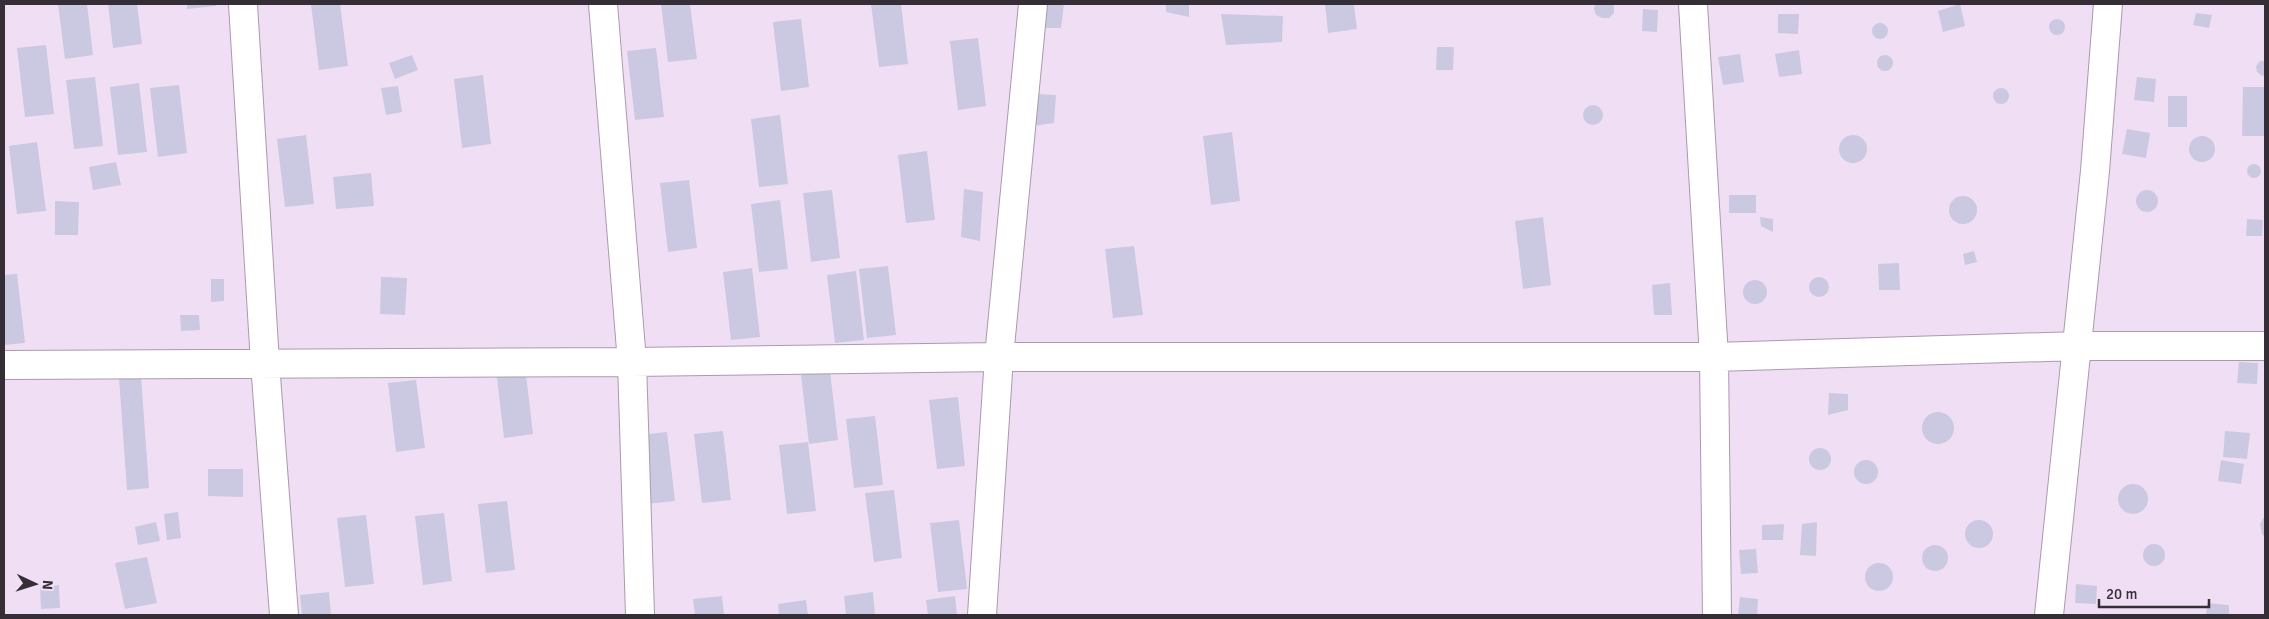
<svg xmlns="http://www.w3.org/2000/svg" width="2269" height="619" viewBox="0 0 2269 619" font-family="Signika,sans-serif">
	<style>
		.building { fill: #cbc8e1 }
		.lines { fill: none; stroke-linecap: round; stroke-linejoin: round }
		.street-casing { stroke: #aa9aae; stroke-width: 30 }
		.street { stroke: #fff; stroke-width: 28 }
	</style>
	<rect width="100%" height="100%" fill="#f0dff4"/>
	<path class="building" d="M58 4H87L93 55 65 59Z
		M108 4H137L142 44 113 48Z
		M187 4H216V6L187 9Z
		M311 4H340L348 66 319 70Z
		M661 4H690L697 59 668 62Z
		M871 4H901L908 64 879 67Z
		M1043 4H1064L1061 28H1042Z
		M1166 4H1189V17L1166 12Z
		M1325 4H1354L1357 29 1328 33Z
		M1595 4H1614V13L1609 18H1602L1596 15 1594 9Z
		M1960 4 1965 26 1943 32 1938 11Z
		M1643 9 1658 10 1657 32 1642 31Z
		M2196 13 2212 15 2209 28 2193 25Z
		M1221 14 1283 16 1282 42 1226 45Z
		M1778 14H1799L1798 34 1778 33Z
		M801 19 809 87 781 91 773 22Z
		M2049 27a8 8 0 1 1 16 0a8 8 0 1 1-16 0Z
		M1872 31a8 8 0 1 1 16 0a8 8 0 1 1-16 0Z
		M978 38 986 106 958 110 950 41Z
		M46 45 54 114 25 117 17 48Z
		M1437 47H1454L1453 70H1436Z
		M656 48 664 117 635 120 627 51Z
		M1799 50 1802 74 1779 77 1775 54Z
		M1740 54 1744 82 1723 85 1718 57Z
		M412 55 418 70 395 79 389 63Z
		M1877 63a8 8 0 1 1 16 0a8 8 0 1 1-16 0Z
		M2260 61H2265V75L2262 76 2257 72 2256 66Z
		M483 75 491 144 462 148 454 79Z
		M95 77 103 146 74 149 66 80Z
		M2137 77 2156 79 2154 102 2134 100Z
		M139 83 147 152 118 155 110 87Z
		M179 85 187 153 158 157 150 88Z
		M398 86 402 112 386 115 381 88Z
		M2243 87H2265V136H2242Z
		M1993 96a8 8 0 1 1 16 0a8 8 0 1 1-16 0Z
		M1036 94 1056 95 1054 123 1032 126Z
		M2168 96H2187V127H2168Z
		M1583 115a10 10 0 1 1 20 0a10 10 0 1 1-20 0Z
		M780 115 788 184 759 187 751 119Z
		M2127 129 2150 133 2146 158 2122 154Z
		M1232 132 1240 201 1211 205 1203 136Z
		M306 135 314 204 285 207 277 139Z
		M1839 149a14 14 0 1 1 28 0a14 14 0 1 1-28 0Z
		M2189 149a13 13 0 1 1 26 0a13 13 0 1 1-26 0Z
		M37 142 46 211 17 214 9 146Z
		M927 151 935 220 906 223 898 155Z
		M116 162 121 185 93 190 89 167Z
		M2247 171a7 7 0 1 1 14 0a7 7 0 1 1-14 0Z
		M371 173 374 206 336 209 333 177Z
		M689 180 697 248 668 252 660 183Z
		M964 189 983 192 980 241 961 237Z
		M2136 201a11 11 0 1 1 22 0a11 11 0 1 1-22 0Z
		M832 190 840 258 811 262 803 193Z
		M1729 195H1756V213H1729Z
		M1949 210a14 14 0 1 1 28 0a14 14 0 1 1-28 0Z
		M780 200 788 269 759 272 751 204Z
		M55 201 79 202 78 235H55Z
		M1543 217 1551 285 1523 289 1515 221Z
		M1760 217 1773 219V232L1761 226Z
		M2247 219 2263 220 2262 236H2246Z
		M1134 246 1143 315 1113 318 1105 249Z
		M1974 251 1977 262 1965 265 1963 254Z
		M1899 263 1900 290H1879L1878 264Z
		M888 266 896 335 867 338 859 269Z
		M752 268 760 337 731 340 723 272Z
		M856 271 864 340 835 343 827 275Z
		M17 274 25 343 4 345V275Z
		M1809 287a10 10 0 1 1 20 0a10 10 0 1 1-20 0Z
		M381 277 407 278 405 315 380 314Z
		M211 279H224V301L211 302Z
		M1743 292a12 12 0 1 1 24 0a12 12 0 1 1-24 0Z
		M1670 283 1672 315H1654L1652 285Z
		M180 315H199L200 330 181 331Z
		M2239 362 2258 363 2257 384 2237 383Z
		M525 366 533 434 504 438 496 369Z
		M830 371 838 440 809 444 801 375Z
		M141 376 149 488 127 490 119 378Z
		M416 380 425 448 396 452 388 383Z
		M1829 393 1848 394V410L1828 415Z
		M958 397 965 466 937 469 929 400Z
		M1922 428a16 16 0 1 1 32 0a16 16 0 1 1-32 0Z
		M875 416 883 485 854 488 846 419Z
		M723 431 731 500 702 503 694 434Z
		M2225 431 2250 433 2247 459 2223 457Z
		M667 432 675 501 646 504 638 435Z
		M808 442 816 511 787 514 779 445Z
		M1809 459a11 11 0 1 1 22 0a11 11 0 1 1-22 0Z
		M1854 472a12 12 0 1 1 24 0a12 12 0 1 1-24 0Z
		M2221 460 2244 464 2241 484 2218 481Z
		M208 469H243V497L208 496Z
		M2118 499a15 15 0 1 1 30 0a15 15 0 1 1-30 0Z
		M894 490 902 558 874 562 865 493Z
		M507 501 515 570 486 573 478 504Z
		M178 512 181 538 167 540 164 514Z
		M444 513 452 581 423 585 415 516Z
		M366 515 374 584 345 587 337 518Z
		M2265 515V538L2262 534 2260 524Z
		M1965 534a14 14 0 1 1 28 0a14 14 0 1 1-28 0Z
		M959 520 967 589 938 592 930 523Z
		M156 522 160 541 138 545 135 527Z
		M1817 522 1816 556 1800 555 1802 524Z
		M1784 524 1783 540H1762V525Z
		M2143 555a11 11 0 1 1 22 0a11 11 0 1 1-22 0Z
		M1922 558a13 13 0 1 1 26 0a13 13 0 1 1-26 0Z
		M1756 549 1758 573 1741 574 1739 550Z
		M147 557 157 603 125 609 115 563Z
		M1865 577a14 14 0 1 1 28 0a14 14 0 1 1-28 0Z
		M2076 584 2097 586 2096 604 2075 603Z
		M59 585 60 608 41 609 40 587Z
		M329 592 331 615H302L300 595Z
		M873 592 875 615H846L844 596Z
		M722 596 724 615H695L693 599Z
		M955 596 957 615H928L926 600Z
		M1740 597 1758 599 1757 615H1738Z
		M806 600 808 615H779L778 604Z
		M2207 603 2229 605V615H2206Z"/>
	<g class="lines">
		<defs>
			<path id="street" d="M243 4 265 363 284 615
				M603 4 632 362 640 615
				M1693 4 1714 357 1717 615
				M4 365 632 362 999 357H1714L2078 346H2265
				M982 615 999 357 1033 4
				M2049 615 2095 171 2108 4"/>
		</defs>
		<use href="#street" class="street-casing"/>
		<use href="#street" class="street"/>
	</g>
	<rect width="2269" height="619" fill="none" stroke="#352e36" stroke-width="10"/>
	<g transform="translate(35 584) rotate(94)" stroke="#f0dff4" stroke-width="4" paint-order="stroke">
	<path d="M0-4L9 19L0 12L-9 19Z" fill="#352e36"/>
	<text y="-8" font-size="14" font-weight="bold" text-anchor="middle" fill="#352e36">N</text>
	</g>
	<path d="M2099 599v8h110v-8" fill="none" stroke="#352e36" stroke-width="2.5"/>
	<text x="2106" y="599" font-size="15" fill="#352e36" stroke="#f0dff4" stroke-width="4" paint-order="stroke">20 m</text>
</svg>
